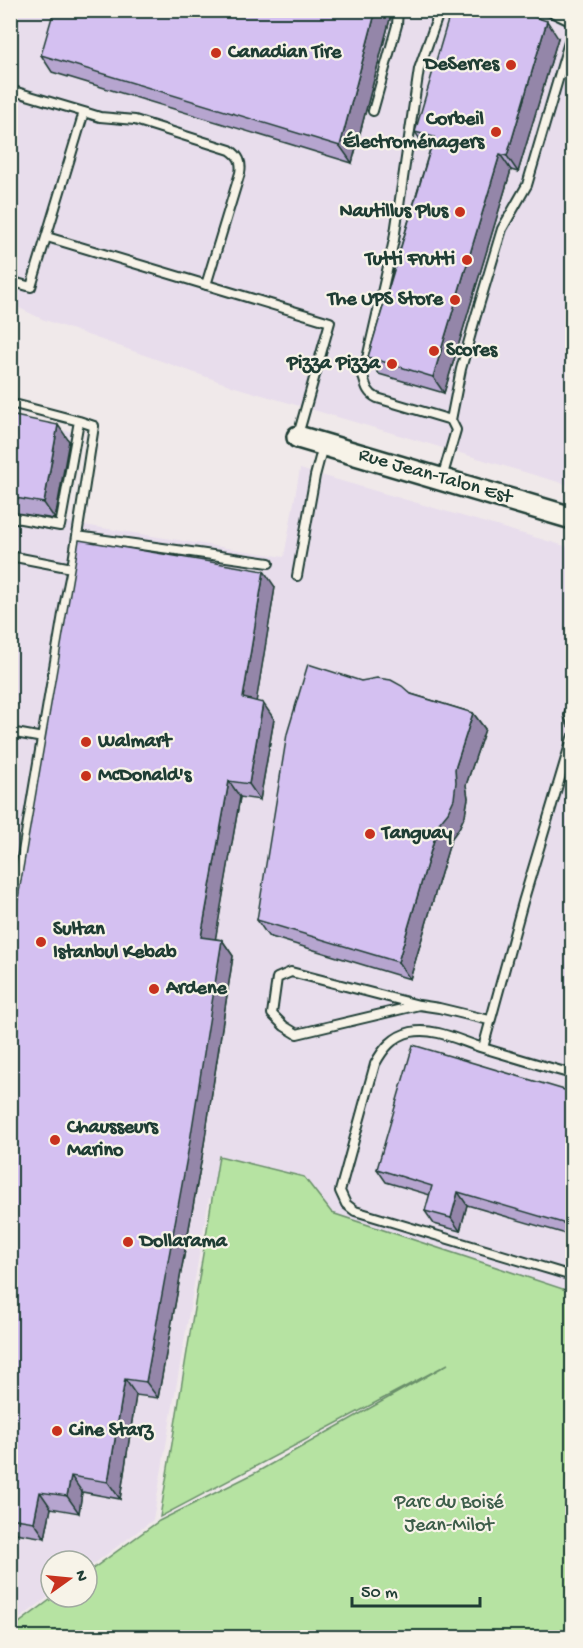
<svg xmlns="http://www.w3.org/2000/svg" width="583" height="1648" viewBox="0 0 583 1648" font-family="'Gochi Hand',sans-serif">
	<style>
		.built { fill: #e8ddec }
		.green { fill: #b6e3a2; stroke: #6a906b; stroke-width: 1.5 }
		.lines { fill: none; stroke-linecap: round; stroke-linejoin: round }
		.lane-casing { stroke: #1f3d34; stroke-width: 12 }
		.secondary-casing { stroke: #1f3d34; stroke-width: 26 }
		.lane { stroke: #f7f3e8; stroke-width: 8 }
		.secondary { stroke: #f7f3e8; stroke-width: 21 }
		.wall { fill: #b6a5cf; stroke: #1f3d34; stroke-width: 1.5 }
		.shaded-wall { fill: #9486a9; stroke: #1f3d34; stroke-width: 1.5 }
		.building { fill: #d4c0f1; stroke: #1f3d34; stroke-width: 1.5 }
		.poi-dot { fill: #c8321e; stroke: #f7f3e8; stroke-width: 2 }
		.labels { text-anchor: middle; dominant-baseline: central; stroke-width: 4.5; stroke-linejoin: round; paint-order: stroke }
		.poi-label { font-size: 20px; font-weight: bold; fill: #1f3d34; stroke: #f7f3e8; text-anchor: start }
		.street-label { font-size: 20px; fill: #1f3d34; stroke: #f7f3e8 }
		.park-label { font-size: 20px; fill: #3d5e4a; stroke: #f7f3e8 }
	</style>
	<rect width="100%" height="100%" fill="#f0e9ea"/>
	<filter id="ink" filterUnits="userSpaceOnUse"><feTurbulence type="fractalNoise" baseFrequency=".0167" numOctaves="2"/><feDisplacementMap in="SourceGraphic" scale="12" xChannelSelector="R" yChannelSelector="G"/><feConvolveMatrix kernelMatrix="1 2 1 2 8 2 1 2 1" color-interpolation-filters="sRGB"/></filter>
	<g filter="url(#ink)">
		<path class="built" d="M11 11H572V486L235 387 42 319 11 304Z
			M10 420 79 433 65 522 284 557 300 469 572 548V1294L209 1198 153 1520 87 1569V1561H51V1595L11 1625Z"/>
		<path class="green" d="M219 1156 304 1177 332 1213 572 1292V1637H11V1629L54 1597H87V1573L159 1521 257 1472 448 1364 160 1517Z"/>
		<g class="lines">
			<defs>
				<path id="lane" d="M440 10 419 69 394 240 363 376C366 386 367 393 377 398L451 420
					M547 10 572 22
					M10 90 84 112 31 287 10 281
					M373 111 397 25 398 10
					M84 112 100 117 135 120 230 150C239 156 242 162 240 173L206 285
					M47 237 330 322 298 435
					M442 478 456 430 451 420 461 369 475 319 502 229 527 185 572 32
					M10 517 60 526 79 421 18 405
					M77 536 269 563
					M10 556 72 568
					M297 576 315 476 323 446
					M572 707 569 715 572 723
					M10 732 43 738
					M10 929 65 602 72 568 94 426 79 421
					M419 1005 297 1034 284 1026 272 1014 277 978 291 972 419 1005 439 1008 489 1020
					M483 1048 523 902 572 738
					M572 1074C543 1066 513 1057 483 1048 460 1041 435 1027 411 1032 393 1036 383 1049 375 1064L340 1191 346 1204 355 1211 572 1276"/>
				<path id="secondary" d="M298 437 572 518"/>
			</defs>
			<use href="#lane" class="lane-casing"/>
			<use href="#secondary" class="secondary-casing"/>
			<use href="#lane" class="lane"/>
			<use href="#secondary" class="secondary"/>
		</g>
		<path class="wall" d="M391 15 352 163 52 72 41 55Z
			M558 38 518 172 511 170 444 393 379 374 368 357 430 149 426 148 415 132Z
			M10 415 69 441 55 519 10 512Z
			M275 587 256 701 274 719 260 800 240 797 215 939 222 940 233 956 202 1157 158 1398 136 1395 120 1499 82 1492 79 1513 51 1508 45 1538 10 1532V945Z
			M361 681 411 694 473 713 485 729 466 785 468 798 465 815 459 828 451 839 410 979 268 936 257 920Z
			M573 1082V1236L467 1205 460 1231 434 1224 425 1211 430 1195 386 1182 377 1169 568 1091Z"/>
		<path class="shaded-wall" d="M376 10H388L391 15 352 163 340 146Z
			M547 21 558 38 518 172 507 156Z
			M500 154 511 170 444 393 433 377Z
			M58 425 69 441 55 519 44 503Z
			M264 571 275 587 254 715 243 698Z
			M263 703 274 719 260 800 249 784Z
			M473 713 485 729 466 785 468 798 465 815 459 828 451 839 410 979 398 962 455 769Z
			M229 781 240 797 213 953 201 937Z
			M222 940 233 956 202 1157 158 1398 146 1382Z
			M458 1192 467 1205 460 1231 451 1218Z
			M125 1379 136 1395 120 1499 108 1482Z
			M71 1476 82 1492 79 1513 67 1496Z
			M40 1492 51 1508 45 1538 34 1522Z"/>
		<path class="building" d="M54 10H376L340 146 41 55Z
			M451 10H512L547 21 507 156 500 154 433 377 368 357 434 137 415 132Z
			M10 415 58 425 44 503 10 497Z
			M79 540 264 571 243 698 263 703 249 784 229 781 201 937 222 940 190 1141 146 1382 125 1379 108 1482 71 1476 67 1496 40 1492 34 1522 10 1518V945Z
			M308 664 361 681 377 678 391 680 402 686 411 694 473 713 455 769 456 782 454 799 448 812 439 823 398 962 257 920 287 734Z
			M413 1045 568 1091 571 1081 573 1082V1226L458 1192 451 1218 425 1211 432 1186 377 1169Z"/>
	</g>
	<g class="poi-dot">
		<circle cx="216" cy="53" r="6"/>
		<circle cx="511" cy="65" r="6"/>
		<circle cx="496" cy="132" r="6"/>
		<circle cx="460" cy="212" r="6"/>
		<circle cx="467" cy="260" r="6"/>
		<circle cx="455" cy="300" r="6"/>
		<circle cx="434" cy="351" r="6"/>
		<circle cx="392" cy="364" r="6"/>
		<circle cx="86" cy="742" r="6"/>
		<circle cx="86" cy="776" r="6"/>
		<circle cx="370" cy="834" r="6"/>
		<circle cx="41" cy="942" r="6"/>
		<circle cx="154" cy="989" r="6"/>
		<circle cx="55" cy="1140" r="6"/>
		<circle cx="128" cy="1242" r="6"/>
		<circle cx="57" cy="1431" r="6"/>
	</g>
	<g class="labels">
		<g class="poi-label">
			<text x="228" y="53">Canadian Tire</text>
			<text x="499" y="65" text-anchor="end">DeSerres</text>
			<text x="484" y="120" text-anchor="end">Corbeil<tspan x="484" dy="23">Électroménagers</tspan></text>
			<text x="448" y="212" text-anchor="end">Nautillus Plus</text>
			<text x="455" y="260" text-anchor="end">Tutti Frutti</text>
			<text x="443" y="300" text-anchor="end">The UPS Store</text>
			<text x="446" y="351">Scores</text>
			<text x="380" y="364" text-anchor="end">Pizza Pizza</text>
			<text x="98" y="742">Walmart</text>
			<text x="98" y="776">McDonald's</text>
			<text x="382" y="834">Tanguay</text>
			<text x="53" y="930">Sultan<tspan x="53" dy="23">Istanbul Kebab</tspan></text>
			<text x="166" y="989">Ardene</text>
			<text x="67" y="1128">Chausseurs<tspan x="67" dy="23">Marino</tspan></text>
			<text x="140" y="1242">Dollarama</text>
			<text x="69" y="1431">Cine Starz</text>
		</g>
		<g class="street-label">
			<text transform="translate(435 477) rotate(16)">Rue Jean-Talon Est</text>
		</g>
		<g class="park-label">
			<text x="449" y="1503">Parc du Boisé<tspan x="449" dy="23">Jean-Milot</tspan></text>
		</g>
	</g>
	<rect width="583" height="1648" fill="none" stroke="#f7f3e8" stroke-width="36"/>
	<rect x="18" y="18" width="547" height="1612" fill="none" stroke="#1f3d34" stroke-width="2" filter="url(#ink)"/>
	<g transform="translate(69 1579) rotate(75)"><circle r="28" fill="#f7f3e8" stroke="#a1aaa0" stroke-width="1.5"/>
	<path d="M0-4.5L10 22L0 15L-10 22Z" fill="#c8321e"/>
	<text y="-9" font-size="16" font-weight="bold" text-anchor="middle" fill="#1f3d34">N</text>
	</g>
	<path d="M352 1597v9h128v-9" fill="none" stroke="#1f3d34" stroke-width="3"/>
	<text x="361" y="1597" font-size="18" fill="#1f3d34" stroke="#f7f3e8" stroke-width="4.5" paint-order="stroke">50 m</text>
</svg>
